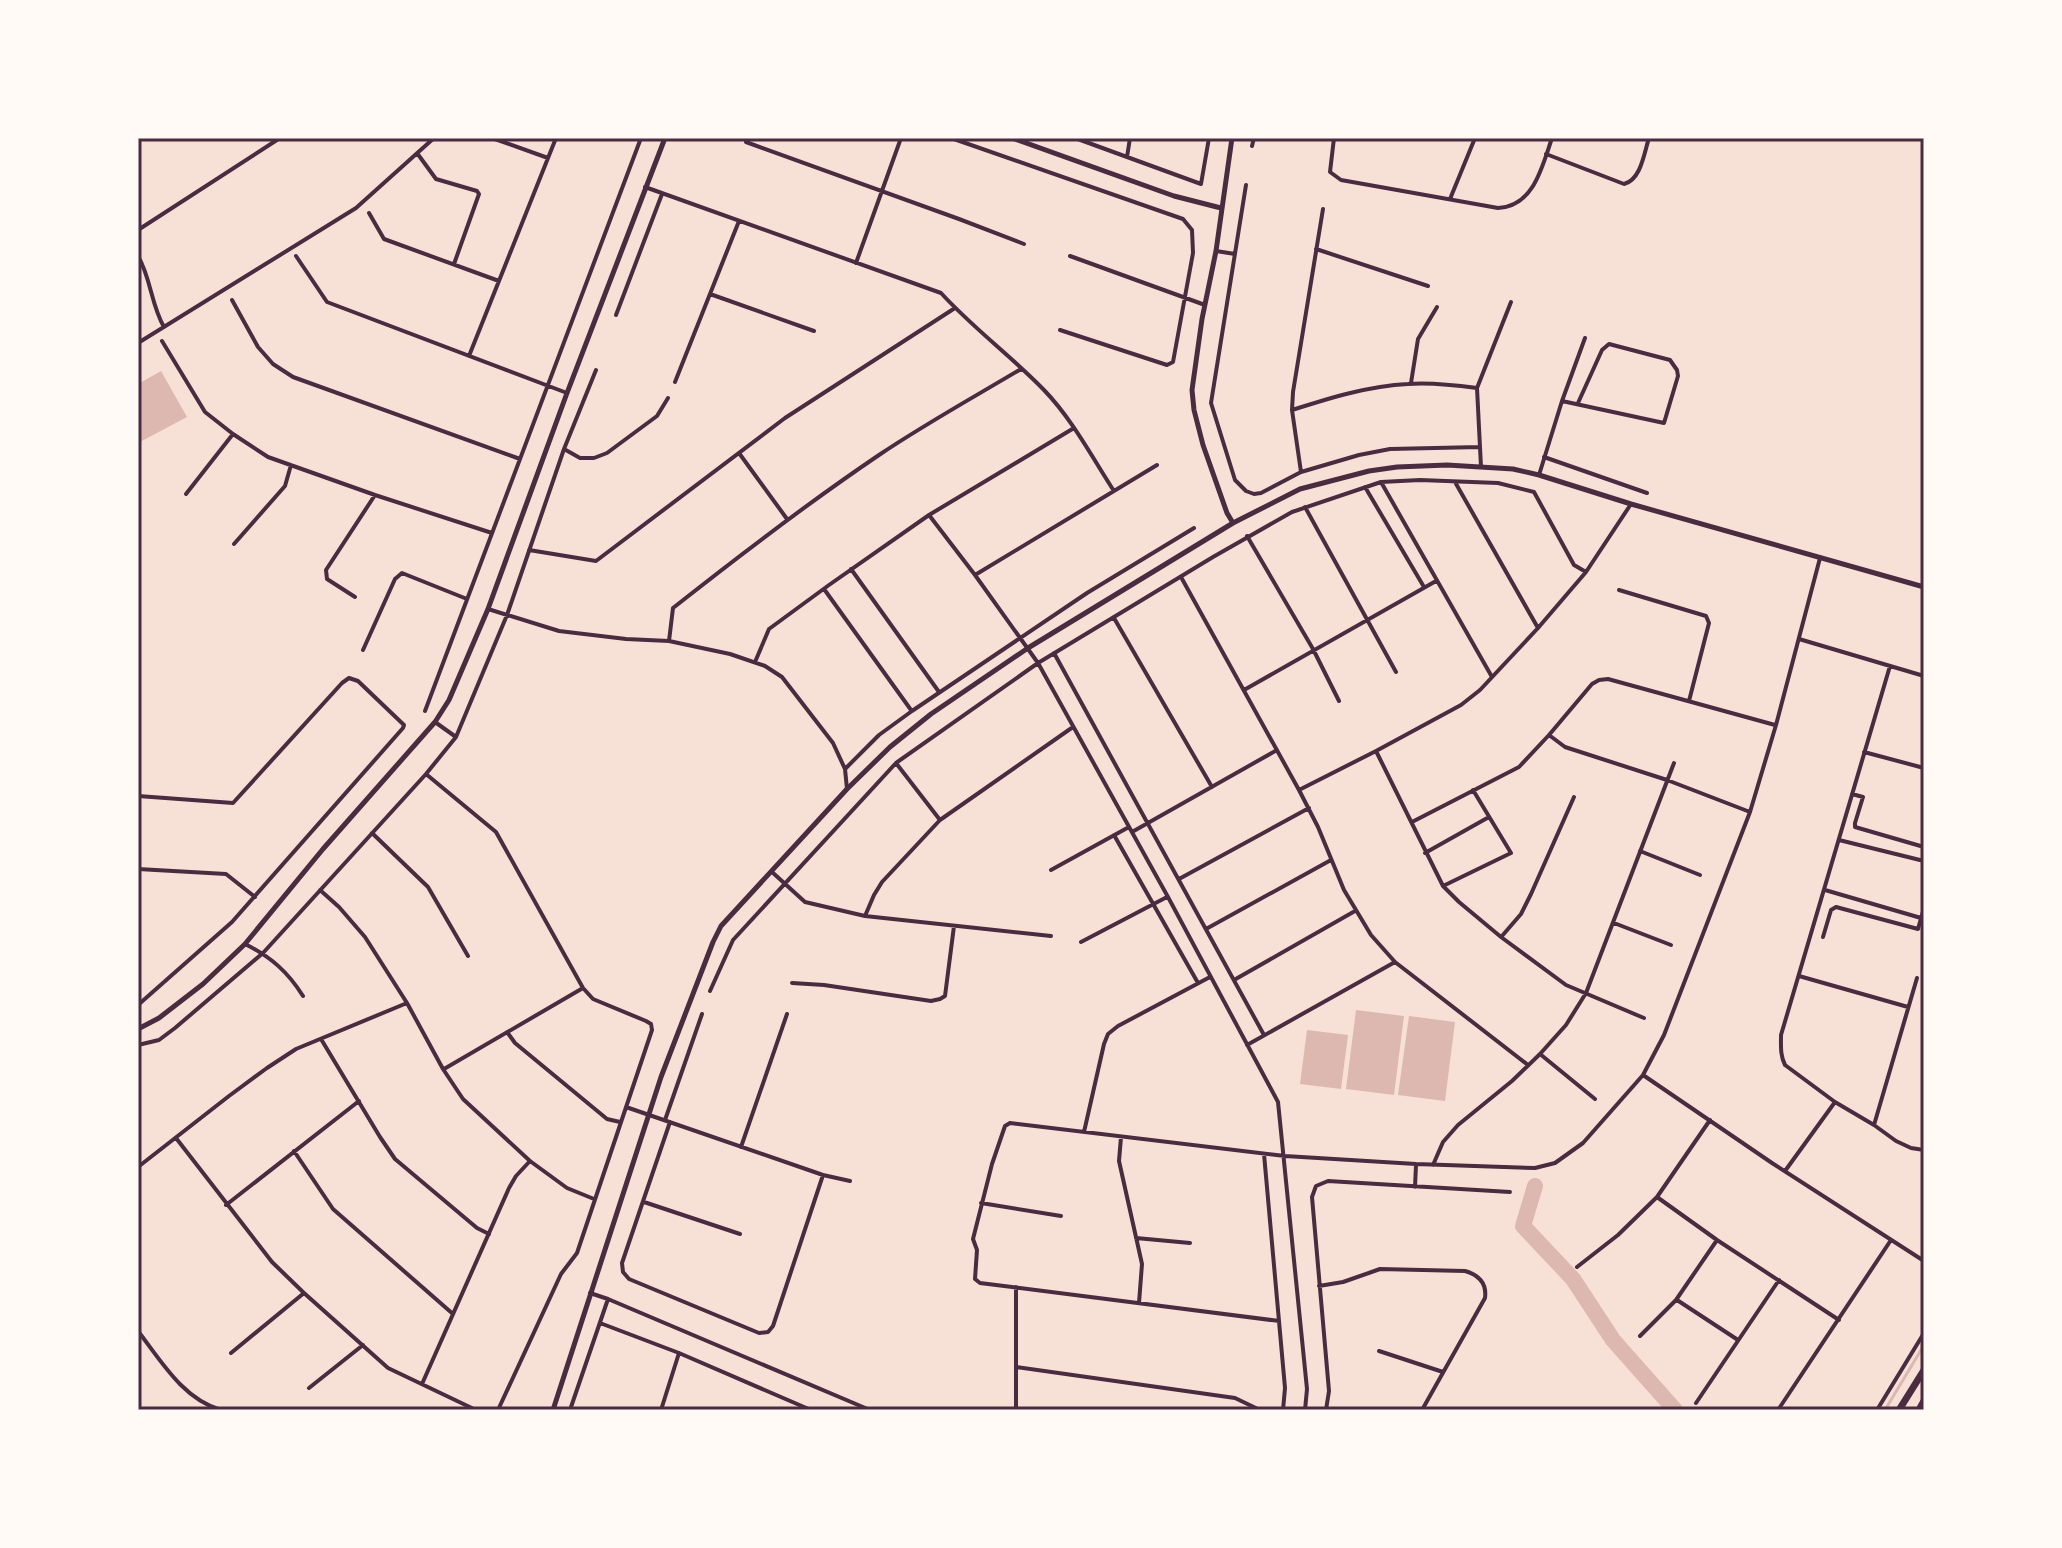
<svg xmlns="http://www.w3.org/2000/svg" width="2062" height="1548" viewBox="0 0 2062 1548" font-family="'Nunito Sans',sans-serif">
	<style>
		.water { fill: #dcb8b0 }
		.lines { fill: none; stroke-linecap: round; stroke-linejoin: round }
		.stream { stroke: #dcb8b0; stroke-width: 3 }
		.river { stroke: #dcb8b0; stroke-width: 16 }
		.minor { stroke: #4a2c40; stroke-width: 4 }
		.tertiary { stroke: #4a2c40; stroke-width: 5 }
		.primary { stroke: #4a2c40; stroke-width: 7 }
		.neatline { fill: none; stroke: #4a2c40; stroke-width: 3 }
	</style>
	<rect width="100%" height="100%" fill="#f7e1d7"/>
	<path class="water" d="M161 371 187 417 138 443V384Z
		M1356 1010 1404 1016 1394 1095 1346 1089Z
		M1409 1016 1455 1022 1445 1101 1398 1095Z
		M1307 1030 1348 1035 1341 1089 1300 1084Z"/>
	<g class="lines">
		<path class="stream" d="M1885 1410 1924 1345"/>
		<path class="river" d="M1535 1186 1523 1226 1573 1279 1613 1340 1675 1410"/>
		<path class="minor" d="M492 138 548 158
			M951 138 1183 219 1192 230 1193 253 1173 362 1167 365 1060 330
			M1075 138 1201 184 1209 138
			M1334 138 1330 172 1341 180 1498 208C1534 206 1542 167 1552 138
			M746 142 959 219 1024 244
			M1252 146 1254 138
			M417 153 436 179 477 191 479 194 454 264
			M1546 154 1624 184C1641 180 1644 153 1649 138
			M1127 157 1130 138
			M1246 185 1211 403 1235 480 1246 491 1254 494 1261 493 1301 472 1359 455 1390 449 1480 447
			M645 187 941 293C973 328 1011 356 1044 390 1072 419 1092 457 1114 491
			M1450 199 1475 138
			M369 213 384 239 499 281
			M138 230 280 138
			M1316 249 1428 286
			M1216 251 1235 254
			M138 256C151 278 151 305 164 327
			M296 256 327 302 567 393
			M1070 256 1205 305
			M856 263 901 138
			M710 294 814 331
			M232 300 258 347 273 364 293 377 520 459
			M616 315 662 194
			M162 341 205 412 233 434 268 457 375 495 492 533
			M138 343 356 208 434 138
			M469 356 556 138
			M675 382 739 221
			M1411 383 1418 339 1437 307
			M1562 401 1664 423 1678 376 1677 370 1670 360 1609 344 1602 350 1578 403
			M1292 410C1330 398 1368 386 1408 384 1431 382 1455 385 1477 388
			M564 449 580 458H594L607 453 657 416 668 398
			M739 453 787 519
			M1544 457 1647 493
			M1481 467 1477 388 1511 302
			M1301 472 1292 410 1293 392 1323 209
			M1539 475 1562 401 1585 338
			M1381 482 1492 677
			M1455 482 1538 628
			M1365 487 1424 587
			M186 494 233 434
			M1305 507 1396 672
			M929 515 975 575 1038 663 1168 897 1278 1102 1307 1389 1305 1410
			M1247 536 1313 649 1339 701
			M234 544 285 486 291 465
			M529 550 596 561 785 418 955 308
			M851 569 939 692
			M975 575 1157 465
			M1181 577 1299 790 1318 827 1344 890 1371 935 1395 962 1528 1065
			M824 589 911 710
			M1619 590 1706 616 1709 623 1689 701
			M355 597 327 579 326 570 375 495
			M488 609 559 631 626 639 669 641 730 654 765 666 782 677 833 743 845 769 847 789
			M1114 618 1212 787
			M1799 639 1924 676
			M669 641 673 608C740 555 808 503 879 455 925 424 974 397 1021 369
			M363 650 395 579 402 573 467 599
			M1054 653 1264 1035
			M755 662 769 629 829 585 929 515 1074 428
			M1890 666 1781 1035C1781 1046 1780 1055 1785 1065L1835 1102 1874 1125 1896 1141 1911 1148 1924 1150
			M1244 690 1436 581
			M425 711 641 138
			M435 722 456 737
			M1549 735 1565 747 1667 780 1750 812
			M1376 751 1443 886 1459 902 1501 937 1566 985 1644 1018
			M1864 752 1924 768
			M896 763 940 820
			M845 769 879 735 912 711 1087 593 1194 528
			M426 774 496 832 583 988 593 999 646 1021 651 1024 652 1030 577 1253 561 1274 498 1410
			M1299 790 1376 751 1461 705 1480 690 1538 628 1586 572 1631 504
			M1852 794 1863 797 1855 823V827L1924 847
			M138 796 233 803 342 683 349 678 358 681 404 725 403 728 232 922 138 1005
			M1412 822 1519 767 1549 735 1592 684 1599 680 1608 679 1775 725
			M1132 832 1277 750
			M372 833 428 887 468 956
			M1114 835 1198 983
			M1839 840 1924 861
			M1640 851 1700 875
			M1425 853 1489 817
			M138 869 226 874 255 897
			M1051 870 1129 827
			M772 872 805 902 865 916 1051 936
			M1179 879 1309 808
			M1443 886 1511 853 1473 790
			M320 890 339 907 365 937 407 1003 443 1069 463 1099 530 1161 567 1188 594 1199
			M1825 890 1921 918
			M865 916 874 895 882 882 940 820 1073 727
			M1614 923 1671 945
			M1206 929 1331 860
			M1502 936 1521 914 1531 894 1574 797
			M1823 937 1831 910 1836 907 1918 929 1924 908
			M1081 942 1167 897
			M245 944C271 957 288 972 303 996
			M1799 976 1908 1007
			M1234 980 1355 911
			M792 983 824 985 931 1001 940 999 945 996 954 926
			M710 991 733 940 896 763 1038 663 1213 557 1292 512 1381 482 1420 480 1498 483 1534 492 1574 565 1586 572
			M507 1032 515 1043 607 1119 620 1122
			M321 1039 380 1137 395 1159 477 1228 489 1234
			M138 1045 159 1040 175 1028 263 953 426 774 456 737 507 615 564 449 596 370
			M1247 1045 1395 962
			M1540 1054 1595 1099
			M444 1069 583 988
			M1643 1075 1772 1163 1924 1261
			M626 1107 823 1175 850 1181
			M665 1120 702 1014
			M670 1122 622 1263 623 1272 629 1279 759 1333 768 1332 773 1326 823 1175
			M1874 1125 1917 978
			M1084 1132 1104 1044 1108 1034 1118 1026 1210 977
			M1121 1137 1119 1161 1142 1264 1139 1303
			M176 1138 272 1262 304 1293 388 1368 476 1410
			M741 1147 787 1014
			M294 1151 333 1209 453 1314
			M1264 1154 1285 1388 1283 1410
			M1433 1165 1443 1142 1458 1125 1512 1081 1540 1054 1566 1025 1586 993 1674 763
			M138 1167 229 1096 267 1068 296 1049 407 1003
			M1785 1171 1835 1102
			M1415 1187 1416 1165
			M1657 1197 1717 1240 1839 1320
			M644 1202 740 1234
			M981 1203 1061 1216
			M226 1205 359 1101
			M1136 1238 1190 1243
			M1577 1267 1618 1235 1657 1197 1710 1120
			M1319 1286 1343 1282 1380 1269 1465 1271C1479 1275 1487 1283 1485 1298L1422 1410
			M590 1293 608 1299 870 1410
			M1677 1300 1738 1340
			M1279 1321 980 1283 975 1279 977 1250 973 1239 992 1164 1005 1126 1010 1123 1285 1156 1416 1164 1535 1168 1555 1163 1583 1143 1643 1075 1664 1035 1750 812 1776 725 1820 558
			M600 1323 679 1353 811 1410
			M138 1331C161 1361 183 1399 221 1410
			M1640 1336 1676 1300 1717 1240
			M1379 1351 1443 1372
			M231 1353 304 1293
			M1016 1367 1235 1398 1260 1410
			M422 1384 509 1188 516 1176 530 1161
			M309 1388 363 1345
			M1696 1403 1779 1280
			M570 1410 608 1299
			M661 1410 679 1353
			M1016 1410V1287
			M1326 1410 1329 1391 1312 1197 1316 1186 1328 1181 1510 1192
			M1778 1410 1891 1240
			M1877 1410 1924 1333"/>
		<path class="tertiary" d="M1012 138 1174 196 1221 208
			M1232 138 1216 251 1202 319 1192 390 1194 410 1203 445 1227 513 1233 523
			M138 1029 159 1018 203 984 245 944 323 849 435 722 449 700 488 609 567 393 665 138
			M553 1410 661 1077 713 942 721 926 847 789 890 747 931 714 1028 648 1233 523 1300 489 1369 471 1397 467 1447 465 1513 469 1539 475 1631 504 1924 587"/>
		<path class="primary" d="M1899 1410 1924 1370
			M1919 1410 1924 1401"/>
	</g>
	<rect width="2062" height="1548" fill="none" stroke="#fffaf5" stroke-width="280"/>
	<rect x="140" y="140" width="1782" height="1268" class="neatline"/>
</svg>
